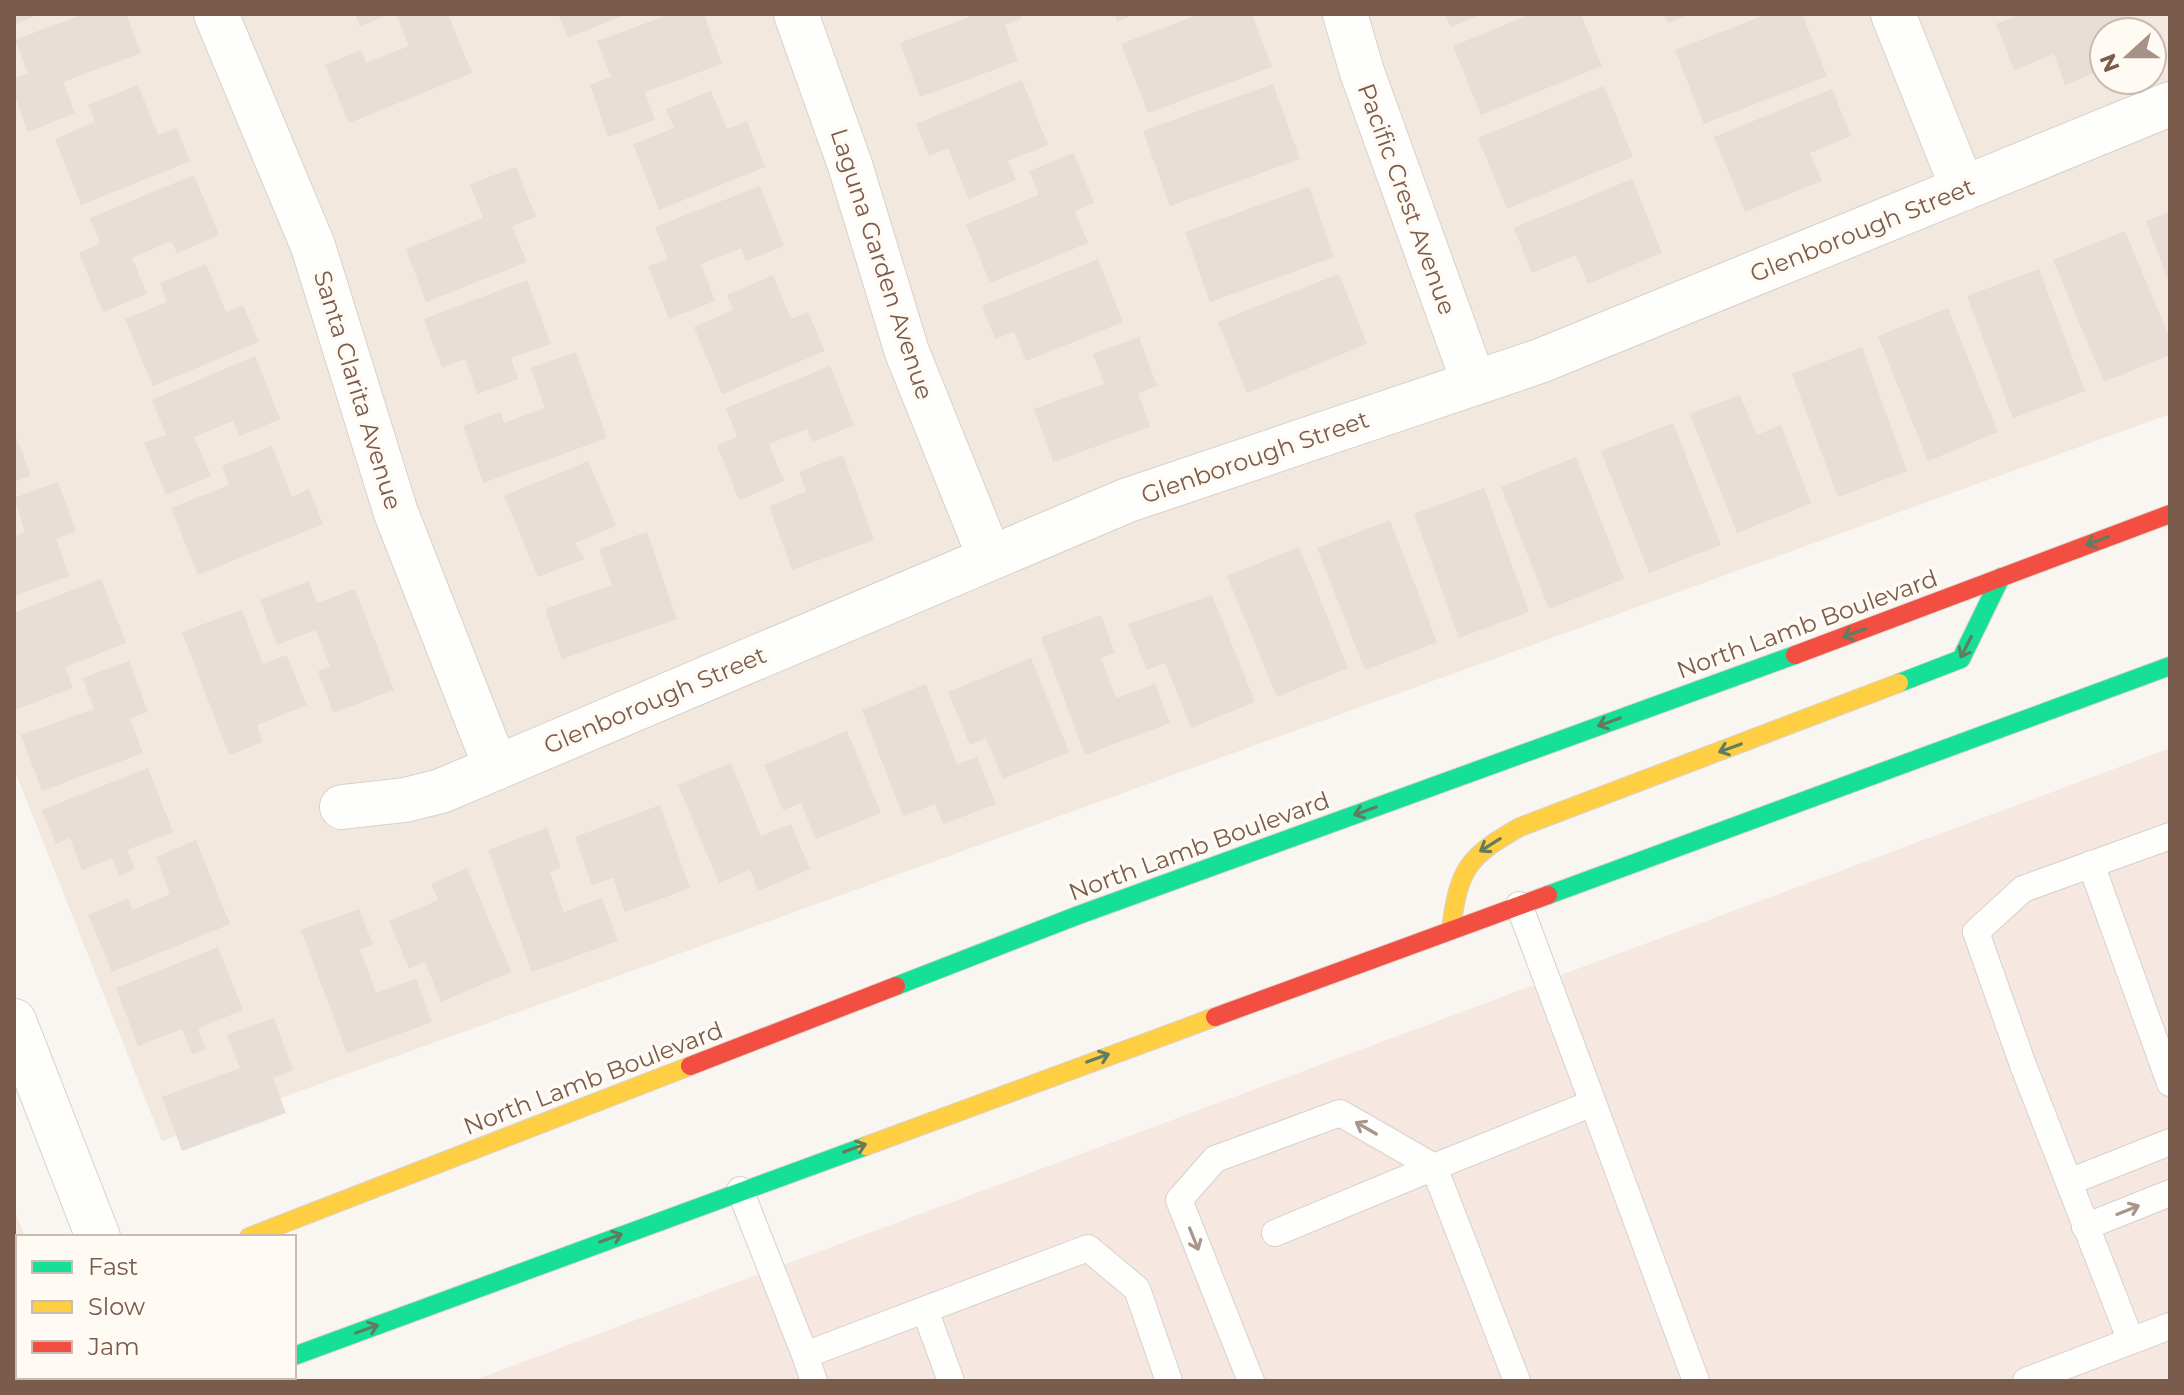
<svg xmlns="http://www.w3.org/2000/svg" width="2184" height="1395" viewBox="0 0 2184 1395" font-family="Montserrat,sans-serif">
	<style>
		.residential { fill: #f2e8de; fill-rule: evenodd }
		.commercial { fill: #f6e8e1 }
		.building { fill: #e6ded7 }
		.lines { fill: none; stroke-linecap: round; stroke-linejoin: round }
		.lane-casing { stroke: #d7d1cb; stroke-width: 28 }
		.street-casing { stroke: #d7d1cb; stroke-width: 46 }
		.fast-casing { stroke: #d9d2cb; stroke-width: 20 }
		.slow-casing { stroke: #d9d2cb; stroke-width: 20 }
		.jam-casing { stroke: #d9d2cb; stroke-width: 20 }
		.lane { stroke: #fefefd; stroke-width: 26 }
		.street { stroke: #fefefd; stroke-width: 44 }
		.fast { stroke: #16e098; stroke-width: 18 }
		.slow { stroke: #ffcf43; stroke-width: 18 }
		.jam { stroke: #f24e42; stroke-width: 18 }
		.oneway { stroke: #617d60 }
		.oneway2 { stroke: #a8958b }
		.labels { text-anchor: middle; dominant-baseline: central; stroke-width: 7; stroke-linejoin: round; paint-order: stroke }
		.street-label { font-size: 24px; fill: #7a5c4d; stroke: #fffaf3 }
	</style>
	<rect width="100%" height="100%" fill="#f9f5f0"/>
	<path class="residential" d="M14 14H2170V414L162 1141 14 769ZM2104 32H2152V80H2104Z"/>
	<path class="commercial" d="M2170 748V1381H472Z
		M14 1208 25 1237H18V1257L14 1259Z"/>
	<path class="building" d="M14 14H40L14 25Z
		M83 14H126L141 53 63 82 75 113 28 132 14 93V78L28 73 15 40Z
		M355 14H381L382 17 360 27Z
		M396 14H448L472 73 349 123 325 65 361 50 366 63 409 46Z
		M558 14H627L568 38Z
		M671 14H704L722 64 645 92 655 120 608 137 590 85 611 77 597 41Z
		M968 14H1021L1022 18 1005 25 1018 61 920 97 900 43 969 17Z
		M1114 14H1135L1117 22Z
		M1200 14H1252L1272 67 1148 113 1121 44Z
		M1445 14H1483L1451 27Z
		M1532 14H1581L1602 66 1481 115 1453 46Z
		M1664 14H1690L1668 23Z
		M1767 14H1802L1827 76 1704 124 1675 50Z
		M2022 14H2128L2135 32H2104V69L2065 85 2054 54 2014 70 1996 24Z
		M1022 80 1048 145 1008 161 1016 180 969 199 948 148 929 156 916 124Z
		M1273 84 1300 159 1170 206 1143 131Z
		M138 85 158 135 177 128 190 161 81 205 55 139 95 122 88 105Z
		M1604 86 1633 157 1507 209 1478 138Z
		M1832 89 1851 136 1810 153 1822 181 1745 212 1714 137Z
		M711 91 727 129 747 121 765 167 659 210 633 144 674 128 666 109Z
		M1074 153 1094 203 1075 211 1088 243 990 283 966 224 1039 195 1029 171Z
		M516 167 536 217 512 226 527 262 426 302 406 249 483 218 470 184Z
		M194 175 219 235 177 253 171 241 132 258 147 294 103 312 79 253 100 243 90 218Z
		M1632 179 1662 253 1588 284 1576 255 1532 273 1514 228Z
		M760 186 784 246 746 261 741 248 701 264 715 301 669 319 648 266 668 259 655 227Z
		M1309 187 1334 257 1210 302 1185 232Z
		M2170 212V286L2146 221Z
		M2125 231 2170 339V355L2104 382 2053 260Z
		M1098 259 1123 322 1026 361 1014 332 995 339 982 306Z
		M206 264 226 312 243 305 259 342 153 386 125 319 167 302 160 283Z
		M2039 269 2085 391 2013 418 1967 296Z
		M1339 274 1367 344 1247 393 1218 322Z
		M773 275 791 319 808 312 825 351 722 394 694 327 733 310 727 295Z
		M527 280 551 344 511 358 518 379 477 394 465 359 442 368 424 319Z
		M1948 308 1998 432 1928 461 1878 336Z
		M1139 337 1157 386 1138 393 1150 427 1053 462 1034 409 1104 384 1093 354Z
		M1862 347 1907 471 1838 497 1792 374Z
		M576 352 607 438 483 483 463 426 501 412 504 423 545 408 531 368Z
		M255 356 280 419 240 436 233 421 194 437 211 476 166 495 144 443 166 435 152 400Z
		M830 366 854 425 812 442 807 429 769 444 784 481 739 500 717 445 737 437 726 408Z
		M1740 395 1757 435 1781 425 1811 503 1737 533 1690 414Z
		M1673 423 1721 545 1649 573 1601 451Z
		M14 432 31 475 14 482Z
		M272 446 292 497 309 489 323 524 198 575 171 508 229 485 222 466Z
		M843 455 874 540 792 570 769 506 806 492 799 472Z
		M1576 457 1624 579 1549 609 1501 487Z
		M588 461 616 526 575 543 585 559 538 577 504 496Z
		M58 482 76 531 56 539 69 576 14 596V536L25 532 14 498Z
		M1484 488 1529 612 1459 638 1414 514Z
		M1390 520 1437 642 1365 670 1317 548Z
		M647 532 677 619 562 659 545 609 612 585 599 549Z
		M1299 547 1348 668 1277 697 1227 576Z
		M101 579 126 643 65 667 73 688 14 710V613Z
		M309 581 317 603 355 589 394 690 333 713 318 671 330 667 316 630 277 645 260 600Z
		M1212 595 1255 702 1191 728 1165 663 1147 670 1128 624Z
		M242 610 263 664 287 655 307 705 257 725 263 742 229 755 182 632Z
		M1101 615 1115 653 1101 658 1116 698 1155 684 1170 723 1085 755 1041 637Z
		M1031 658 1069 752 1003 779 986 738 970 745 948 692Z
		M129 661 148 712 130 718 143 753 42 791 21 735 94 709 83 678Z
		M926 684 957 764 977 757 996 804 943 824 935 804 903 816 862 710Z
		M847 731 881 813 816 839 801 803 783 810 764 765Z
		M731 763 761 836 791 824 810 869 758 891 750 870 719 883 678 785Z
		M148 768 173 832 127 850 135 869 119 876 112 858 82 870 70 838 56 844 42 810Z
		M660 805 690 888 625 912 613 878 592 885 575 837Z
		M547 828 561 868 550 872 564 912 602 898 618 941 532 972 488 850Z
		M196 840 230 924 112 972 88 915 128 899 133 910 170 894 156 857Z
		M467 868 511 972 441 1002 425 962 409 969 389 921 438 900 431 884Z
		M359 909 373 945 360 949 376 993 416 979 432 1022 347 1053 301 930Z
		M218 947 243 1010 198 1028 206 1049 192 1054 182 1029 138 1046 116 988Z
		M274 1018 293 1070 273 1078 286 1113 182 1151 162 1097 240 1068 227 1035Z"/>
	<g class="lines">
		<defs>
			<path id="lane" d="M2091 864 2170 1083
				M1519 905 1593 1103
				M2069 1182 2170 1142
				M740 1190 805 1355
				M2085 1227 2170 1193
				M1275 1233 1434 1167
				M925 1310 951 1381
				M2131 1341 2023 1065 1976 932 2023 889 2170 836
				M814 1381 805 1355 1088 1248 1137 1289 1169 1381
				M1251 1381 1179 1200 1215 1159 1340 1113 1434 1167
				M1517 1381 1434 1167 1593 1103 1696 1381
				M2026 1381 2170 1326"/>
			<path id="street" d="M216 14 313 246 396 513 496 768
				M796 14 850 165 907 352 990 558
				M1345 14 1362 72 1474 383
				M1893 14 1963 189
				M342 807 405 800 441 791 1128 500 1540 361 2170 104
				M14 1021 98 1237"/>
			<path id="fast" d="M1899 683 1961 659 2001 577
				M1548 895 2170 666
				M896 986 1076 916 1795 655
				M14 1329 18 1327
				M294 1356 866 1146
				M227 1381 238 1377"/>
			<path id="slow" d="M1451 929C1459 869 1467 857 1520 827L1899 683
				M866 1146 1215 1017
				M249 1237 690 1066
				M146 1377 147 1381"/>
			<path id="jam" d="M1795 655 2170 514
				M1215 1017 1548 895
				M690 1066 896 986"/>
		</defs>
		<use href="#lane" class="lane-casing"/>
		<use href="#street" class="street-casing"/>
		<use href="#fast" class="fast-casing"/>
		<use href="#slow" class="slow-casing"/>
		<use href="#jam" class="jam-casing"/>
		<use href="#lane" class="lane"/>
		<use href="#street" class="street"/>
		<use href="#fast" class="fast"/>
		<use href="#slow" class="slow"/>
		<use href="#jam" class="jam"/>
	</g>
	<defs><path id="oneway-shaft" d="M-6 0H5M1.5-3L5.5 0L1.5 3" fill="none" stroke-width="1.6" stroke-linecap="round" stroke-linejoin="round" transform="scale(2)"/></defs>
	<g class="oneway">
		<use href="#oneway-shaft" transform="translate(2097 541) rotate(159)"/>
		<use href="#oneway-shaft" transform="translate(1854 633) rotate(159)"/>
		<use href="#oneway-shaft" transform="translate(1966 647) rotate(117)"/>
		<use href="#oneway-shaft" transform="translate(1609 722) rotate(160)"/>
		<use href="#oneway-shaft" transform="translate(1730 748) rotate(160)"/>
		<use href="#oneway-shaft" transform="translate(1365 811) rotate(160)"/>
		<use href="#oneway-shaft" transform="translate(1490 845) rotate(148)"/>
		<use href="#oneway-shaft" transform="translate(1098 1058) rotate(-20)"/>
		<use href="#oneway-shaft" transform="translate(855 1148) rotate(-20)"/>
		<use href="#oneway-shaft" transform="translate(611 1238) rotate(-20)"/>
		<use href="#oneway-shaft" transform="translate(367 1329) rotate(-20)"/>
	</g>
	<g class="oneway2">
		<use href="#oneway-shaft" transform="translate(1366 1128) rotate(-150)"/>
		<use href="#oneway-shaft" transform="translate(2128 1210) rotate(-22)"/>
		<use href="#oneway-shaft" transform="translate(1194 1239) rotate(68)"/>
	</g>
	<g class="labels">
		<g class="street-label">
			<text transform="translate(1407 199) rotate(70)">Pacific Crest Avenue</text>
			<text transform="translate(1862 230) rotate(-22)">Glenborough Street</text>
			<text transform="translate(882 264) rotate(72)">Laguna Garden Avenue</text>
			<text transform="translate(358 390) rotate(73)">Santa Clarita Avenue</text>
			<text transform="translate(1255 457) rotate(-19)">Glenborough Street</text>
			<text transform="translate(1807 624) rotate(-20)">North Lamb Boulevard</text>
			<text transform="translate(655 700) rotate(-23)">Glenborough Street</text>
			<text transform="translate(1199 846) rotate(-20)">North Lamb Boulevard</text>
			<text transform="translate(593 1078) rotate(-21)">North Lamb Boulevard</text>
		</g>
	</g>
	<rect width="2184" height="1395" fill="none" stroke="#7a5c4d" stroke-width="32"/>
	<rect x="16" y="1235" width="280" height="144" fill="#fffaf3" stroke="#cabbb1" stroke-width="2"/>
	<rect x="32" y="1261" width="40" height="12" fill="#16e098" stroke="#cabbb1" stroke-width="2"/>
	<text x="88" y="1275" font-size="24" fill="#7a5c4d">Fast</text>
	<rect x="32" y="1301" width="40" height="12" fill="#ffcf43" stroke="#cabbb1" stroke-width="2"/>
	<text x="88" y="1315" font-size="24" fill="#7a5c4d">Slow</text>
	<rect x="32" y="1341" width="40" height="12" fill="#f24e42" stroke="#cabbb1" stroke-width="2"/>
	<text x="88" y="1355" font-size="24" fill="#7a5c4d">Jam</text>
	<g transform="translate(2128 56) rotate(249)"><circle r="38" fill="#fffaf3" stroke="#cabbb1" stroke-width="2"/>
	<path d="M0-6L14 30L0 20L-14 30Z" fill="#a69286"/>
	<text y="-12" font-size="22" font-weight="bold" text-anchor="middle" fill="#7a5c4d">N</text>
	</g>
</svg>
